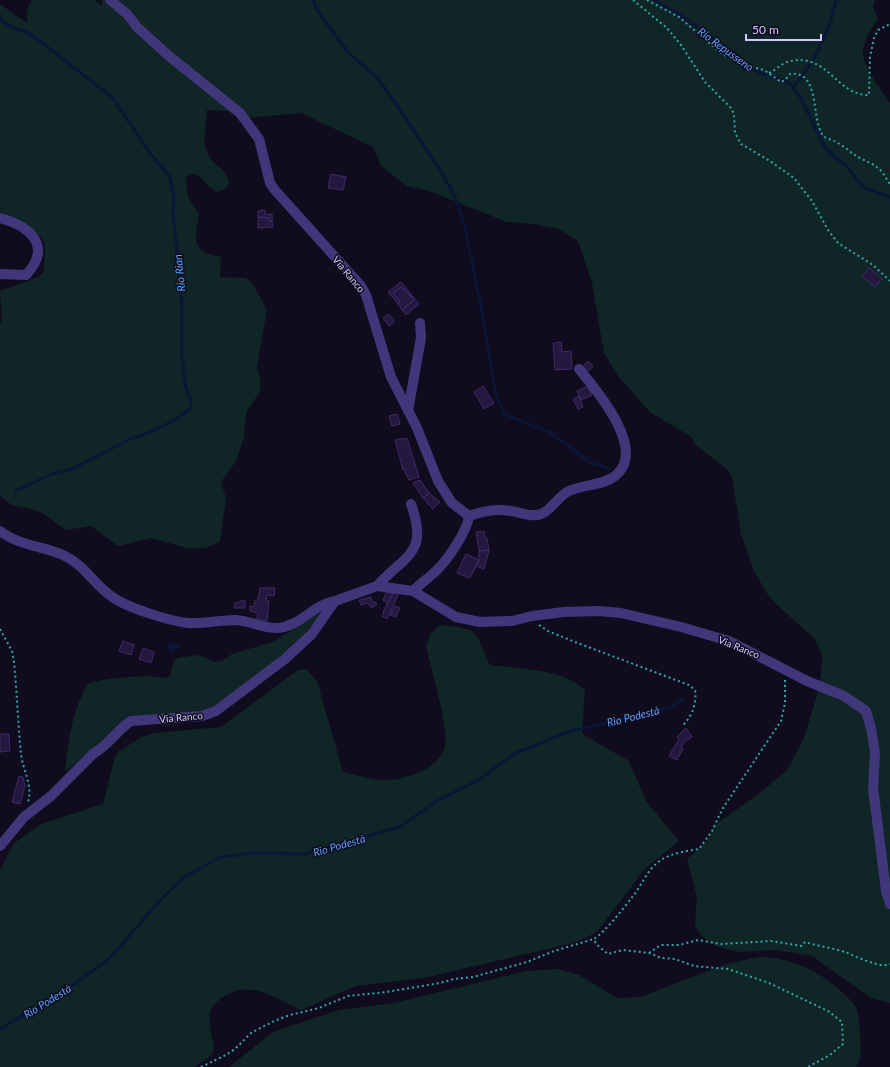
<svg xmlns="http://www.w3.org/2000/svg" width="890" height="1067" viewBox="0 0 890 1067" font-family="Lato,sans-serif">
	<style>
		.green { fill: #0f2526 }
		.water { fill: #091638 }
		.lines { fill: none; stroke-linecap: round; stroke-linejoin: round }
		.stream { stroke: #091638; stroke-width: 3 }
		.building { fill: #23183d; stroke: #3c2a69 }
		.path { stroke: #2ea8ac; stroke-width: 2; stroke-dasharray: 2 3; stroke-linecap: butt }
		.minor { stroke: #40377b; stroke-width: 10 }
		.labels { text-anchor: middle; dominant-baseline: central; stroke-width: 3; stroke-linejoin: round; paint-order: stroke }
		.street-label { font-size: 10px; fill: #d3c8fe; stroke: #100c1d }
		.water-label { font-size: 11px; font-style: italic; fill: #58a1fd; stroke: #100c1d }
	</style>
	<rect width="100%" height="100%" fill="#100c1d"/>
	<path class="green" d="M32 0H94L102 6V0H875L873 6 878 19C873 27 867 35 864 44 858 64 880 87 890 103V1003L871 998 812 956 775 950 740 952 718 947 709 942 700 934 695 925 697 897 687 859 707 841 715 825 761 792 787 770 804 738 820 685 822 656 815 639 776 604 768 595 754 571 741 534 732 477 727 469 694 444 693 438 650 412 618 376 604 353 592 283 578 241 559 229 533 224 507 222 429 191 407 186 381 166 373 147 301 113 247 118 226 111 207 110C206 125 201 146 210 158 218 167 226 170 229 183L225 189 218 192C207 189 204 175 192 174L186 177 188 197 199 214C195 241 190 251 221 257L220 277 246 278 253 284 267 310 257 367 260 379V392L246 412 244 437 236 461 221 482 226 498 220 542 205 548H187L151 538 118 546 91 526 66 530C58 525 49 516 40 512 24 504 13 511 0 495V323L2 320 0 291 39 277 44 272 45 244 41 237 0 212V4L28 24C26 15 26 7 32 0Z
		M322 612 300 641 224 701 204 712 132 718 65 772C69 736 71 717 87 684 106 678 126 677 146 676 156 676 161 680 170 676L173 663 177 658 198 655 215 662 222 661 232 654 272 642Z
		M440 625C481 629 474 630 490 665 520 669 562 668 585 690L582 734 629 761 646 801 679 841 645 869 596 933 573 943 424 978 356 986 301 1010C275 998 251 979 223 997 217 1001 212 1005 210 1013 208 1024 213 1039 214 1051L208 1058 194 1067H0V870L14 843 41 824 103 804 115 756 120 751 141 737 155 733 221 727 298 670 306 669 317 681 343 772C355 775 367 778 379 780 401 782 440 770 445 746 449 730 431 667 426 647L430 634Z
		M758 957C790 957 820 971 843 993 848 998 854 1003 857 1010 859 1017 859 1027 860 1035 861 1046 863 1057 856 1067H229L273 1032 339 1010 394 1003 526 971 558 969 579 975 617 998 640 997 726 964Z"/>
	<path class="water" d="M179 643 180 648H175V651L169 652 168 644Z"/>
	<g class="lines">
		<path class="stream" d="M313 0 317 10 347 51 378 79 396 104 443 175 455 197 465 227 481 308 496 395 504 414 551 433 591 463 610 469
			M654 0 677 13 723 45 756 71 787 82 793 87 802 100 825 148 847 167 863 187 890 197
			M0 19 9 26 28 33 41 42 112 97 149 152 170 177 174 198 173 213 182 305V357L186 388 191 400 190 409 171 422 148 433 130 439 72 469 52 474 15 491
			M793 87C814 63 830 31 836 0
			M0 1029 64 991 108 960 165 895 186 876 221 857 253 853 306 854 375 834 401 826 437 801 478 780 516 753 568 732 670 707 684 699"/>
	</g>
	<path class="building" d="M331 174 346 177 343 190 328 188Z
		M265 210V214H272V221H269V218L258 217V211Z
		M258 217 269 218V221H272L273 227 258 228Z
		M869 268 882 279 875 287 862 276Z
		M401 282 419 304 406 315 402 310 414 300 406 290 401 287 393 293 400 302 398 304 388 292Z
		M401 287 414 300 402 310 398 304 400 302 393 293Z
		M389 314 394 322 389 326 383 318Z
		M561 342 562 352 571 351 572 369 555 370 553 343Z
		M588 361 593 366 589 371 583 367Z
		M483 386 494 403 484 409 474 392Z
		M588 386 592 395 581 400 577 391Z
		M579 396 583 407 578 409 573 399Z
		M397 414 400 424 392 426 389 416Z
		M407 438 419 477 409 480 404 469 403 470 395 440Z
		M420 480 429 493 423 498 413 483Z
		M429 493 440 502 433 509 423 498Z
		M484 531 485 538H487L489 550 479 551 476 532Z
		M489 550 484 569 476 566 479 560V551Z
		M466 554 479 560 470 578 457 573Z
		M260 588H275L274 596 267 595 266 601H269L267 621 257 619 258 613 250 611V606L254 607 255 600H258Z
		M387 591H394L388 604 383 600Z
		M394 591H400L387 619 382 616 384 613 383 612Z
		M371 597 373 603 375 602 377 604 372 608 367 603 361 605 359 600Z
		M245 600V608H234L235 603Z
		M395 606 400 608 396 617 390 615Z
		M123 641 134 645 131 655 119 651Z
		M143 648 154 652 151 663 139 659Z
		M686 728 692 737 684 742 681 748 683 749 677 760 669 756 679 739 677 737Z
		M0 734H9L10 751 0 752Z
		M19 776 23 777 25 786 20 804 12 802Z"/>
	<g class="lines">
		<path class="path" d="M633 0 667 28 681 45 705 82 731 108 734 114 735 133 741 144 770 161 794 178 812 201 828 230 838 243 873 265 890 281
			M647 0 679 17 722 54 745 65 764 70 781 82 785 80 790 74C820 70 811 116 822 134 825 140 833 139 838 143 845 147 851 153 858 157 865 161 873 163 879 169 884 173 886 179 890 184
			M769 73C776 70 781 64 787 62 827 50 836 96 869 95L870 57 874 38 878 30 890 24
			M539 625 548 631 575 642 689 685 695 690C697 703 692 717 682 726
			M0 629 12 651 14 662C17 693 18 724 21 754 23 771 33 785 28 802
			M785 680V703L781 721 723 808 712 831 699 849C686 851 672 853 661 860 648 868 642 885 633 896 623 909 606 931 594 939L596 944 608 954 623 950 649 953 661 958 675 959 694 966 728 969 769 983 828 1011 842 1022 843 1044 830 1055 808 1067
			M649 953 661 945H679L698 940 721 944 771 941 802 946 805 942C818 946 832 948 845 952 856 956 880 969 890 964
			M201 1067 224 1056 235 1049 251 1033 274 1021 290 1015 319 1008 348 996 386 992 440 983 454 979 473 977 527 962 554 951 594 939"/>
		<path class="minor" d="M110 0 127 14 137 27 169 56 240 113 259 139 270 183 274 189 361 286 366 295 391 377 417 428 438 481 452 503 469 516C467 532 448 559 437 570 429 578 421 583 413 591
			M0 218C30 226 53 246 26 275L0 274
			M408 411 421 338 420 323
			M469 516C483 511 496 508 511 511 520 512 531 518 541 514 552 510 558 496 569 491 584 484 602 486 615 476 648 450 597 391 579 369
			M0 531C19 546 44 546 65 556 84 565 94 584 111 596 125 607 169 621 188 623 204 624 220 620 236 620 251 621 264 629 278 628 301 626 314 604 335 601
			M377 586C406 554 429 554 411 504
			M0 846 24 817 51 796 94 753C109 745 117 730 131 721L202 716 216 711 285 659 312 634 335 601 377 586 413 591 456 617 480 622 512 621 532 616 564 612 599 611 621 613 681 627 729 641 807 681 844 696 866 711 871 728 875 753 873 788 886 891 890 904"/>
	</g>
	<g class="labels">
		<g class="street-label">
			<text transform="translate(349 274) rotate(50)">Via Ranco</text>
			<text transform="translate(739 647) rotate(22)">Via Ranco</text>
			<text transform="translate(181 717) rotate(-5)">Via Ranco</text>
		</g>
		<g class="water-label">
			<text transform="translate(726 49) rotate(36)">Rio Repusseno</text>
			<text transform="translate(179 273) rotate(-96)">Rio Rian</text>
			<text transform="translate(633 716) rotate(-14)">Rio Podestà</text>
			<text transform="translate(339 845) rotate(-16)">Rio Podestà</text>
			<text transform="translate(47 1001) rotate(-32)">Rio Podestà</text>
		</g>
	</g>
	<path d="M746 34v6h75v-6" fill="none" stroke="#d3c8fe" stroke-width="2"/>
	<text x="752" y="34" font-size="12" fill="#d3c8fe" stroke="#100c1d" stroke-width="3" paint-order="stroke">50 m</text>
</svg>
